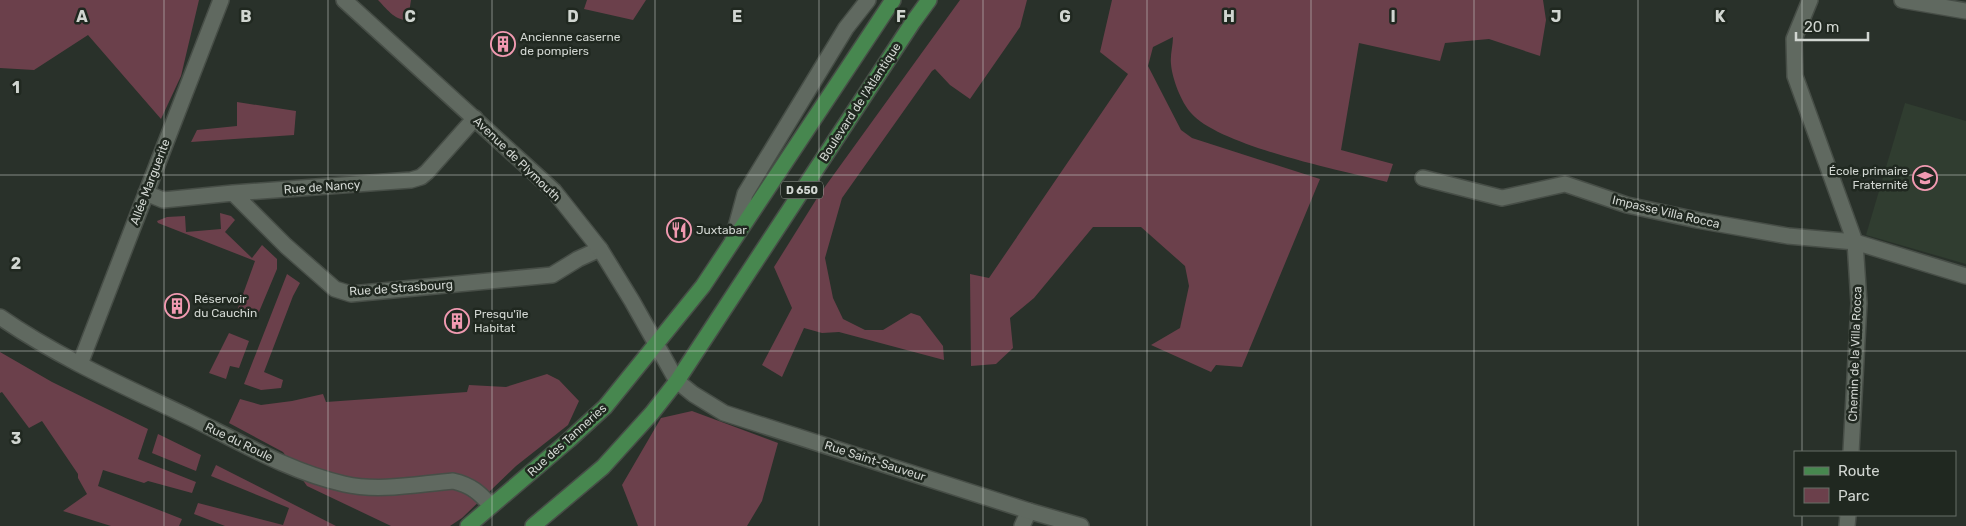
<svg xmlns="http://www.w3.org/2000/svg" width="1966" height="526" viewBox="0 0 1966 526" font-family="Rubik,sans-serif">
	<style>
		.built { fill: #303d30 }
		.green { fill: #6b404b }
		.lines { fill: none; stroke-linecap: round; stroke-linejoin: round }
		.street-casing { stroke: #474e47; stroke-width: 18 }
		.secondary-casing { stroke: #474e47; stroke-width: 18 }
		.primary-casing { stroke: #474e47; stroke-width: 18 }
		.street { stroke: #606960; stroke-width: 15 }
		.secondary { stroke: #606960; stroke-width: 15 }
		.primary { stroke: #47874f; stroke-width: 15 }
		.grid { fill: none; stroke: #d1d6d1; stroke-width: 1; stroke-opacity: 0.55 }
		.labels { text-anchor: middle; dominant-baseline: central; stroke-width: 5; stroke-linejoin: round; paint-order: stroke }
		.shield { fill: #202820; stroke: #9ca29c; stroke-width: 1 }
		.shield-label { font-size: 11px; font-weight: bold; fill: #d1d6d1 }
		.poi-label { font-size: 12px; fill: #d1d6d1; stroke: #202820; text-anchor: start }
		.street-label { font-size: 12px; fill: #d1d6d1; stroke: #202820 }
		.grid-label { font-size: 16px; text-anchor: middle; font-weight: bold; fill: #d1d6d1; stroke: #202820; stroke-width: 5; stroke-linejoin: round; paint-order: stroke }
	</style>
	<rect width="100%" height="100%" fill="#29312a"/>
	<path class="built" d="M1905 103 1966 121V264L1866 235Z"/>
	<path class="green" d="M0 0H199L181 76 161 119 88 35 34 70 0 68Z
		M378 0H411L408 20C395 21 386 8 378 0Z
		M587 0H646L633 20 584 9Z
		M960 0H1027L1020 27 970 99 950 85 935 69 932 71 842 198 825 258 833 298 843 319 865 330H883L911 313 920 316 943 346 944 360 839 332 822 333 804 328 782 377 762 365 792 308 774 267 819 195Z
		M1112 0H1543L1546 20 1540 56 1489 39 1445 43 1440 61 1359 43 1341 150 1393 164 1387 182C1343 171 1219 146 1191 113 1181 102 1172 78 1171 64 1170 55 1173 46 1173 37L1153 47 1148 66 1181 130 1192 138 1320 179 1242 367 1216 365 1211 372 1151 345 1180 328 1189 286 1185 266 1141 227H1093L1034 298 1010 318 1013 348 996 364 971 366 970 274 989 278 1128 74 1100 52Z
		M237 102 296 111 294 135 191 142 197 130 237 126Z
		M220 213 231 216 235 220 225 232 252 258 262 245 277 259V269L256 319H234L255 261 158 223 157 221 167 217 185 216 186 232 221 229Z
		M287 274 300 283 293 296 264 372 283 380 281 388 261 390 244 384Z
		M229 333 249 341 239 368 230 366 226 379 209 373Z
		M0 352 52 382 148 429 138 459 196 482 192 493 148 481 144 483 103 470 98 486 182 519 179 526H111L63 511 87 494 78 478V474L42 421 29 428 2 392 0 393Z
		M547 374 559 380 579 401 568 425 516 466 462 518 450 526H391L307 486 283 452 229 423 240 399 261 405 292 401 323 394 326 402 467 392 469 385 506 387Z
		M692 411 778 443 762 501 747 526H638L622 485 661 418Z
		M158 434 201 455 196 471 152 453Z
		M216 465 336 526H225L194 514 198 503 283 525 289 508 211 476Z"/>
	<g class="lines">
		<defs>
			<path id="street" d="M1810 0 1794 39 1795 76 1855 242 1859 303 1851 452
				M1902 0 1966 11
				M1423 178 1502 198 1565 184 1627 205 1697 220 1788 236 1855 242 1966 276
				M146 193 163 200 233 193 411 180 421 177 427 172 475 118
				M233 193 286 246 335 289 351 294 552 275 578 259 600 249
				M733 238 745 194 846 28 868 0
				M1022 526 1029 511
				M1847 526 1848 515"/>
			<path id="secondary" d="M344 0 554 191 600 249 632 301 677 381 693 394 724 413 1029 511 1081 526
				M0 317C59 358 126 387 191 418 240 442 290 472 344 484 379 492 418 484 453 481 471 485 480 493 491 506
				M80 364 221 0"/>
			<path id="primary" d="M468 526 569 440 605 407 622 386 703 286 893 0
				M533 526 603 467 652 413 677 381 913 22 929 0"/>
		</defs>
		<use href="#street" class="street-casing"/>
		<use href="#secondary" class="secondary-casing"/>
		<use href="#primary" class="primary-casing"/>
		<use href="#street" class="street"/>
		<use href="#secondary" class="secondary"/>
		<use href="#primary" class="primary"/>
	</g>
	<path class="grid" d="M164 0V526M328 0V526M492 0V526M655 0V526M819 0V526M983 0V526M1147 0V526M1311 0V526M1474 0V526M1638 0V526M1802 0V452M0 175H1966M0 351H1966M1802 515V526"/>
	<defs>
		<symbol id="building-ring" viewBox="-11 -11 22 22"><circle r="9.5" fill="#202820" stroke="#f19ab1" stroke-width="1.5"/><path d="M-4-6H4V6H1V3H-1V6H-4ZM-2.5-4.3h1.7v1.8h-1.7ZM.8-4.3h1.7v1.8H.8ZM-2.5-1h1.7V.8h-1.7ZM.8-1h1.7V.8H.8Z" fill="#f19ab1"/></symbol>
		<symbol id="school-ring" viewBox="-11 -11 22 22"><circle r="9.5" fill="#202820" stroke="#f19ab1" stroke-width="1.5"/><path d="M0-5L7-2L0 1L-7-2ZM-4 1L0 2.5L4 1V4Q0 6-4 4Z" fill="#f19ab1"/></symbol>
		<symbol id="restaurant-ring" viewBox="-11 -11 22 22"><circle r="9.5" fill="#202820" stroke="#f19ab1" stroke-width="1.5"/><path d="M-5-6h1v4h1v-4h1v4h1v-4h1v5L-1.5 .5V6h-2V.5L-5-1ZM5-6V6H3V1.5H1.5Q1.5-4 5-6Z" fill="#f19ab1"/></symbol>
	</defs>
	<g fill-rule="evenodd">
		<use href="#building-ring" x="489" y="30" width="28" height="28"/>
		<use href="#school-ring" x="1911" y="164" width="28" height="28"/>
		<use href="#restaurant-ring" x="665" y="216" width="28" height="28"/>
		<use href="#building-ring" x="163" y="292" width="28" height="28"/>
		<use href="#building-ring" x="443" y="307" width="28" height="28"/>
	</g>
	<g class="labels">
		<rect class="shield" x="781" y="181.5" width="42" height="17" rx="4"/>
		<g class="shield-label">
			<text x="802" y="190">D 650</text>
		</g>
		<g class="poi-label">
			<text x="520" y="37">Ancienne caserne<tspan x="520" dy="14">de pompiers</tspan></text>
			<text x="1908" y="171" text-anchor="end">École primaire<tspan x="1908" dy="14">Fraternité</tspan></text>
			<text x="696" y="230">Juxtabar</text>
			<text x="194" y="299">Réservoir<tspan x="194" dy="14">du Cauchin</tspan></text>
			<text x="474" y="314">Presqu'île<tspan x="474" dy="14">Habitat</tspan></text>
		</g>
		<g class="street-label">
			<text transform="translate(860 102) rotate(-57)">Boulevard de l'Atlantique</text>
			<text transform="translate(517 159) rotate(44)">Avenue de Plymouth</text>
			<text transform="translate(150 182) rotate(-69)">Allée Marguerite</text>
			<text transform="translate(322 187) rotate(-4)">Rue de Nancy</text>
			<text transform="translate(1666 212) rotate(13)">Impasse Villa Rocca</text>
			<text transform="translate(401 288) rotate(-4)">Rue de Strasbourg</text>
			<text transform="translate(1855 354) rotate(-88)">Chemin de la Villa Rocca</text>
			<text transform="translate(567 440) rotate(-42)">Rue des Tanneries</text>
			<text transform="translate(239 442) rotate(26)">Rue du Roule</text>
			<text transform="translate(875 461) rotate(18)">Rue Saint-Sauveur</text>
		</g>
	</g>
	<g class="grid-label">
		<text x="82" y="22">A</text>
		<text x="246" y="22">B</text>
		<text x="410" y="22">C</text>
		<text x="573" y="22">D</text>
		<text x="737" y="22">E</text>
		<text x="901" y="22">F</text>
		<text x="1065" y="22">G</text>
		<text x="1229" y="22">H</text>
		<text x="1393" y="22">I</text>
		<text x="1556" y="22">J</text>
		<text x="1720" y="22">K</text>
		<text x="16" y="93">1</text>
		<text x="16" y="269">2</text>
		<text x="16" y="444">3</text>
	</g>
	<rect x="1794" y="451" width="162" height="65" fill="#202820" stroke="#676e67"/>
	<rect x="1804" y="467" width="25" height="8" fill="#47874f" stroke="#676e67"/>
	<text x="1838" y="476" font-size="15" fill="#d1d6d1">Route</text>
	<rect x="1804" y="488" width="25" height="15" fill="#6b404b" stroke="#676e67"/>
	<text x="1838" y="501" font-size="15" fill="#d1d6d1">Parc</text>
	<path d="M1796 32v8h72v-8" fill="none" stroke="#d1d6d1" stroke-width="2.5"/>
	<text x="1804" y="32" font-size="15" fill="#d1d6d1" stroke="#202820" stroke-width="4" paint-order="stroke">20 m</text>
</svg>
